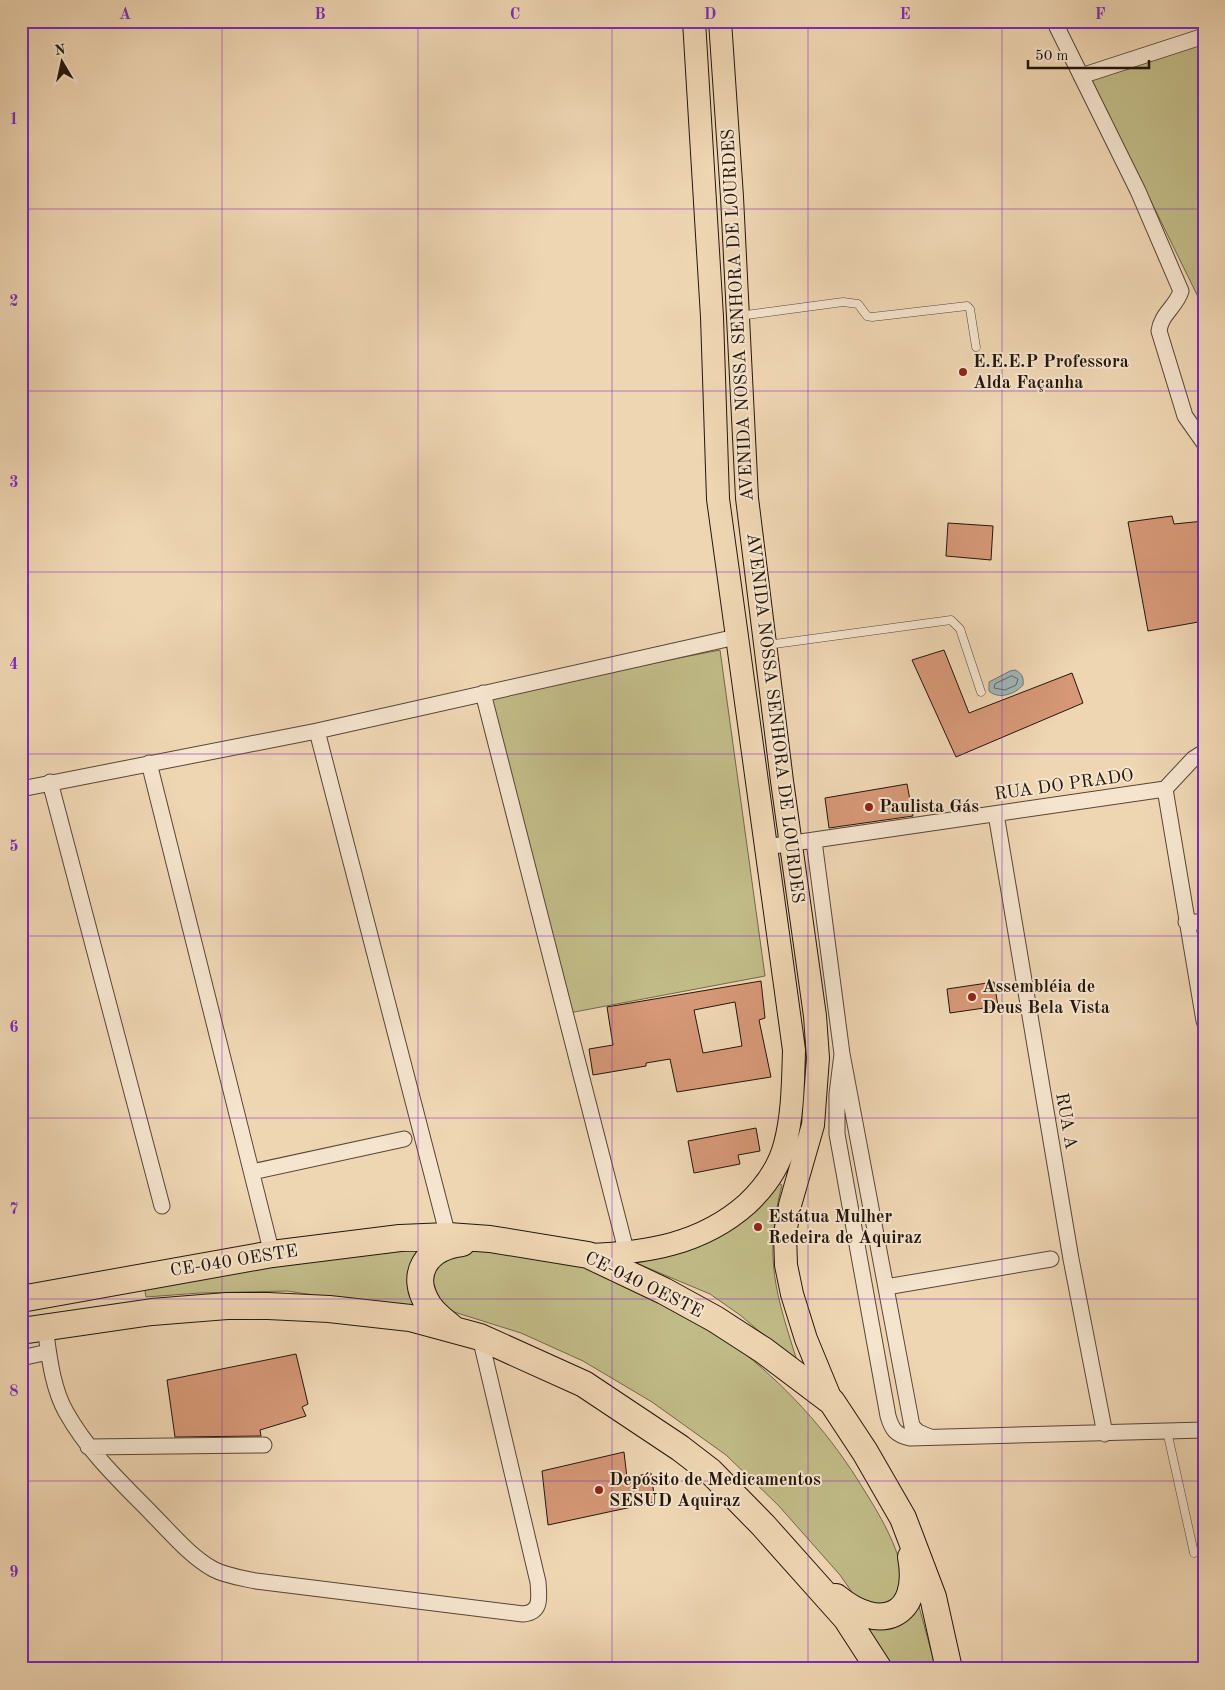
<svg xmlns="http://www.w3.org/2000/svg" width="1225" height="1690" viewBox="0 0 1225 1690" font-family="'Old Standard TT',serif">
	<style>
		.green { fill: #c1bb87; stroke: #726849 }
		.water { fill: #9fb6b8; stroke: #6e7673 }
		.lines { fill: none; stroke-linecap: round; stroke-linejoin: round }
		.shore { stroke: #626662; stroke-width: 1 }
		.building { fill: #d69877; stroke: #24160b; fill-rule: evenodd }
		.lane-casing { stroke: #574635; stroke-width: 9 }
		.street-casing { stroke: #574635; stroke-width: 17 }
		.primary-casing { stroke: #24160b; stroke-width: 24 }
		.highway-casing { stroke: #24160b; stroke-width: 28 }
		.lane { stroke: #f5e4ce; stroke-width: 8 }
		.street { stroke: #f5e4ce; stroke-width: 15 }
		.primary { stroke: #efd6b3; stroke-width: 22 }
		.highway { stroke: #efd6b3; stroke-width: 26 }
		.grid { fill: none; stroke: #7b2cbf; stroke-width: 1; stroke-opacity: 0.55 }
		.poi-dot { fill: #8f2418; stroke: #f5e4ce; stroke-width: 2 }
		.labels { text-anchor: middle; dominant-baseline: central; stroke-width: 4; stroke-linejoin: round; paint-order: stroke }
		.street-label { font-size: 18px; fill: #24160b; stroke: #f5e4ce }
		.poi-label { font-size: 18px; font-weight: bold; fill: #24160b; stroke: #f5e4ce; text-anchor: start }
		.neatline { fill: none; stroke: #7b2cbf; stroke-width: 2 }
		.grid-label { font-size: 16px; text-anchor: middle; font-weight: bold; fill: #7b2cbf }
	</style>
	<rect width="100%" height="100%" fill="#efd6b3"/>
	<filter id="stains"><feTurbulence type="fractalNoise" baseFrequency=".004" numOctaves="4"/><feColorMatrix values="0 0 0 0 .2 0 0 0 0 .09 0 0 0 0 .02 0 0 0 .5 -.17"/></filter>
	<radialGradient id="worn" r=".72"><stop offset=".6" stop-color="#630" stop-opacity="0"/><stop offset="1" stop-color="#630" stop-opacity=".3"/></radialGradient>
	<path class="green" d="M1204 41V309L1091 79Z
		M720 650 765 976 569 1013 489 695Z
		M776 1182 782 1185C763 1258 776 1294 798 1364L740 1315 710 1294 636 1263 670 1253Z
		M421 1248 413 1261 421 1311 287 1291 200 1293 146 1297 144 1286 174 1279Z
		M463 1248C504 1253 548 1255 586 1268 702 1306 801 1385 864 1490 878 1512 900 1549 902 1575 903 1582 899 1591 898 1597L878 1609 856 1598 840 1575 778 1505 726 1455 652 1402 583 1361 521 1333 454 1312 441 1305 428 1268Z
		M917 1599 936 1669H887L862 1628H882Z
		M1204 1664V1669H1054Z"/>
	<path class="water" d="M1015 670C1022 673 1024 678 1023 685 1015 694 999 700 989 691V682L1010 671Z"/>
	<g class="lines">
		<path class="shore" d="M1012 676 1018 679 1016 685 1005 690 994 688 995 684Z"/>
	</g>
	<path class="building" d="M1172 516 1174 524 1204 521V621L1148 631 1128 522Z
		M948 523 993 526 991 560 946 556Z
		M944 650 969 713 1072 673 1083 703 956 757 912 660Z
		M907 784 913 816 829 828 825 798Z
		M761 981 765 1018 759 1020 771 1077 677 1092 670 1059 646 1063V1066L593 1075 589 1049 613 1045 607 1007ZM735 1002 742 1046 703 1053 694 1010Z
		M994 982 998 1006 950 1013 947 989Z
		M756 1128 760 1151 738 1155 740 1164 694 1173 688 1141Z
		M296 1354 308 1404 302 1407 306 1416 260 1430 261 1436 175 1437 167 1380Z
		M624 1452 627 1478 651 1473 655 1502 548 1525 542 1471Z"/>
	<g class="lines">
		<defs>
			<path id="lane" d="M739 316 843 302 858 304 867 316 872 317 967 306 970 309 976 347
				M767 645 951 620 960 629 981 692
				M1167 1431 1194 1553"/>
			<path id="street" d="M1054 21 1138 191 1181 291C1176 307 1161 314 1159 331L1185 416 1204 443
				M1081 76 1204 36
				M483 693 627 1254
				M317 731 448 1236
				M149 763 272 1254
				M50 782 162 1206
				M21 789 317 731 736 637
				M1165 789 1204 1021
				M996 814 1071 1259 1105 1434
				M814 841 842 1054 912 1426 918 1432 930 1437
				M766 847 1165 789 1193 759 1204 752
				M1186 922H1204
				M842 1054 837 1094V1134L888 1416C892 1430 896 1435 910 1438L1204 1430
				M252 1172 404 1139
				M886 1287 1051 1259
				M45 1327C49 1355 52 1387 66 1412 89 1453 121 1482 154 1516 172 1534 190 1556 213 1569 226 1576 242 1578 256 1581L523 1614C542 1612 539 1598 538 1582L480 1337
				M21 1358 48 1352
				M88 1447 264 1445"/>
			<path id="primary" d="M720 21 732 197 747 498 782 781 815 1016 818 1058 813 1125 790 1205 785 1234 786 1265 792 1294 806 1339 832 1402
				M588 1255C647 1253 702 1244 747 1204 765 1187 779 1168 785 1144 793 1114 793 1081 794 1050L718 499 712 317 694 21"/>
			<path id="highway" d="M21 1299 272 1254 400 1238 448 1236 490 1239 588 1255 664 1291 715 1319 763 1350 832 1402 865 1452 903 1518 933 1597 949 1669
				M452 1328C444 1321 435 1315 429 1306 408 1274 427 1247 462 1243
				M21 1331 152 1312 227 1306H268L329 1309 410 1318 480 1337 584 1384 680 1448 710 1471 763 1525 846 1618 879 1669
				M836 1597C880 1634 922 1617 911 1557"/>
		</defs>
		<use href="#lane" class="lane-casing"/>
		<use href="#street" class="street-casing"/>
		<use href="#primary" class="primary-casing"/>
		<use href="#highway" class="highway-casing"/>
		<use href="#lane" class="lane"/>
		<use href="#street" class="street"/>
		<use href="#primary" class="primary"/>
		<use href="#highway" class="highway"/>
	</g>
	<path class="grid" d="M222 21V1669M418 21V1669M612 21V1669M808 21V1669M1002 21V1669M21 209H1204M21 391H1204M21 572H1204M21 754H1204M21 936H1204M21 1118H1204M21 1299H1204M21 1481H1204"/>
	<g class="poi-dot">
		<circle cx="963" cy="372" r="5"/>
		<circle cx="869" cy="807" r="5"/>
		<circle cx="972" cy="997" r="5"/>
		<circle cx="758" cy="1227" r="5"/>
		<circle cx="599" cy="1490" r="5"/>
	</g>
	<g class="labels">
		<g class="street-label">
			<text transform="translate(738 315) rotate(-93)">AVENIDA NOSSA SENHORA DE LOURDES</text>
			<text transform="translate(775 718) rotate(83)">AVENIDA NOSSA SENHORA DE LOURDES</text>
			<text transform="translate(1064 785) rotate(-8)">RUA DO PRADO</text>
			<text transform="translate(1066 1121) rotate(80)">RUA A</text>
			<text transform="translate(234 1261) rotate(-9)">CE-040 OESTE</text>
			<text transform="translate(644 1285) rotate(26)">CE-040 OESTE</text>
		</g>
		<g class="poi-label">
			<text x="973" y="362">E.E.E.P Professora<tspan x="973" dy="21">Alda Façanha</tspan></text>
			<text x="879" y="807">Paulista Gás</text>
			<text x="982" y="987">Assembléia de<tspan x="982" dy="21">Deus Bela Vista</tspan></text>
			<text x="768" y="1217">Estátua Mulher<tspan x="768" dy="21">Redeira de Aquiraz</tspan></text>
			<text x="609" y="1480">Depósito de Medicamentos<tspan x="609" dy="21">SESUD Aquiraz</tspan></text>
		</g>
	</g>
	<rect width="1225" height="1690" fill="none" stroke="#efd6b3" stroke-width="55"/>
	<g transform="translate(62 62) rotate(351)" stroke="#f5e4ce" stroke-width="4" paint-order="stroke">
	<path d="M0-4L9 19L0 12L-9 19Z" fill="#24160b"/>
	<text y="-8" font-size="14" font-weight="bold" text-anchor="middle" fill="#24160b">N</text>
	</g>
	<path d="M1028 60v8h121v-8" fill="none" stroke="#24160b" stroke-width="2.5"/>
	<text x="1035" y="60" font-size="15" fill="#24160b" stroke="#f5e4ce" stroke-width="4" paint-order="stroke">50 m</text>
	<rect x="28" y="28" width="1170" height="1634" class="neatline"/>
	<g class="grid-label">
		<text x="125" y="19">A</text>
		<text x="320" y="19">B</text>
		<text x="515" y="19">C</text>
		<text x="710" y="19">D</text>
		<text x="905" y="19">E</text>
		<text x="1100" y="19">F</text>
		<text x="14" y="124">1</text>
		<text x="14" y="306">2</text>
		<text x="14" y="487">3</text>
		<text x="14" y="669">4</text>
		<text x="14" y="851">5</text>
		<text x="14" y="1032">6</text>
		<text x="14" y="1214">7</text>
		<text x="14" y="1396">8</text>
		<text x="14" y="1577">9</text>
	</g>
	<rect width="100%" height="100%" filter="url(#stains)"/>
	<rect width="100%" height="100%" fill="url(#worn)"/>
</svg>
